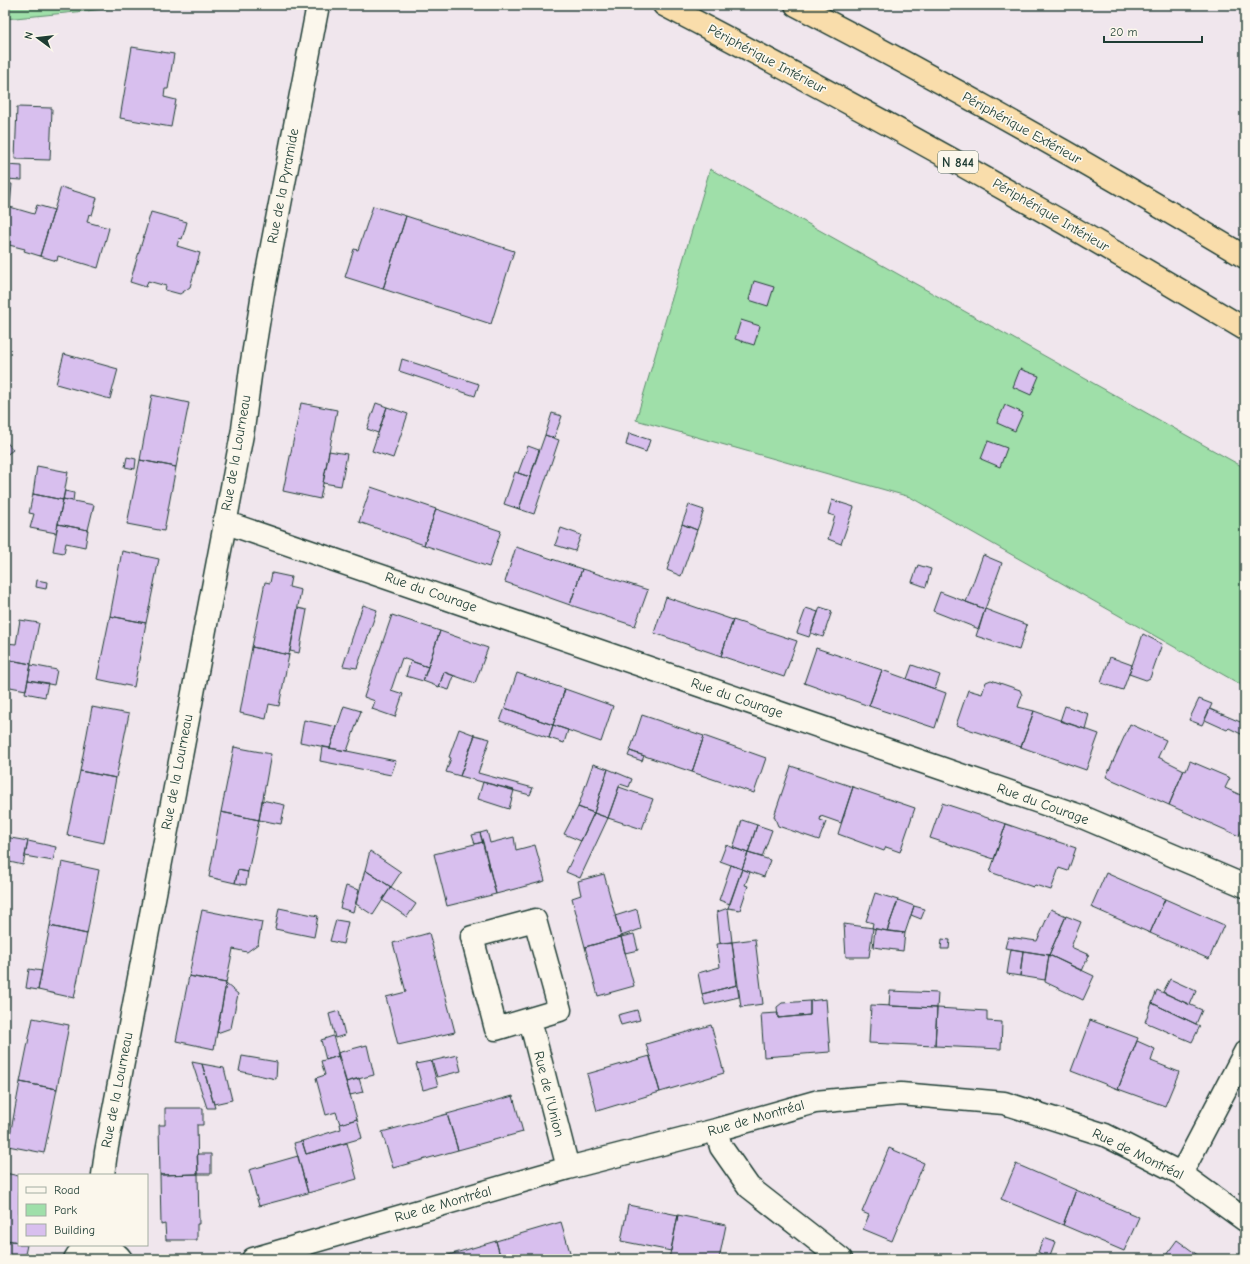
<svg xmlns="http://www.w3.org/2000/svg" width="1250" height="1264" viewBox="0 0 1250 1264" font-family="'Comic Neue',sans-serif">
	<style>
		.green { fill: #9fdfa9; stroke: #5f8e6e }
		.building { fill: #d8bfee; stroke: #1f3d34 }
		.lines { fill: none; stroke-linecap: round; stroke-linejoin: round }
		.street-casing { stroke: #1f3d34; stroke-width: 25 }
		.secondary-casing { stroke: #1f3d34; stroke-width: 25 }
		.highway-casing { stroke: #1f3d34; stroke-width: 25 }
		.street { stroke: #fbf7ec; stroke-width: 22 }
		.secondary { stroke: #fbf7ec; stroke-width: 22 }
		.highway { stroke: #f9ddab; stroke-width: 22 }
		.labels { text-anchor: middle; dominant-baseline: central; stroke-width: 3.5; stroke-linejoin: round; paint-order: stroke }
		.shield { fill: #fbf7ec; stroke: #61756b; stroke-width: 1 }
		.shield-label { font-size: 13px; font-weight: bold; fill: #1f3d34 }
		.street-label { font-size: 14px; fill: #1f3d34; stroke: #fbf7ec }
	</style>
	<rect width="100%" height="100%" fill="#f0e6ed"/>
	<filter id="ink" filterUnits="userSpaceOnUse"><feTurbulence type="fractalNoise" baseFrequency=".025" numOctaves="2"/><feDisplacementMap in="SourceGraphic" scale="8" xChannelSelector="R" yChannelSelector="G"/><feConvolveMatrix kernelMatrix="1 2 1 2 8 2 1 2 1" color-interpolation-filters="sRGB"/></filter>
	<g filter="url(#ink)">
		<path class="green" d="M5 5H146L5 19Z
			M710 169 1245 468V687L910 497 636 420Z"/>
		<path class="building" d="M132 47 174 54 168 89H165L164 97 176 100 171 127 120 118Z
			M17 107 52 108 50 160 15 159Z
			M6 165 22 166V180L5 179Z
			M5 184H12L10 207 34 214 37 205 54 210 40 256 24 251 25 249 9 245 10 241 5 240Z
			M61 187 97 198 92 215 89 214 87 222 109 228 98 268 58 256 57 261 40 256Z
			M373 206 406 216 383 289 345 277 354 249 358 250Z
			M151 212 187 222 182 239 179 238 177 246 200 253 190 287 180 294 165 290 166 286 148 281 146 287 130 282Z
			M406 216 514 251 491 324 383 289Z
			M754 281 774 287 768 306 749 300Z
			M741 320 760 326 754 345 735 339Z
			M64 354 118 369 110 399 56 384Z
			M402 359 479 384 475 396 399 371Z
			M1020 369 1039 376 1031 395 1013 387Z
			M152 395 189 403 176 467 140 460Z
			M301 403 337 410 320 499 283 491Z
			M376 403 387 407 378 433 367 429Z
			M1005 405 1023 413 1015 431 997 423Z
			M387 407 408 414 393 458 372 451Z
			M552 413 562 416 554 438 545 435Z
			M629 433 650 440 646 452 626 445Z
			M545 435 559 440 534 514 519 509Z
			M5 440 13 450 5 456Z
			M988 441 1007 448 1000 467 981 459Z
			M528 446 539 450 530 477 518 473Z
			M329 451 347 454 341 486 323 483Z
			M127 457 136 459 135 469 125 467Z
			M140 460 176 467 164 531 127 524Z
			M37 466 68 472 63 500 33 494Z
			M515 472 530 477 519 509 504 504Z
			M371 487 436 509 424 545 359 522Z
			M65 491 74 493 73 501 63 499Z
			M33 494 63 500 56 533 30 528 34 514 29 513Z
			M63 499 94 505 88 530 58 524Z
			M832 500 854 507 841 544 828 539 835 516 828 514Z
			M689 505 704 510 697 530 682 524Z
			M436 509 501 531 489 567 424 545Z
			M58 524 88 530 85 547 66 543 64 553 53 551Z
			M682 524 697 530 681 576 667 570Z
			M561 528 581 535 575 551 555 545Z
			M516 547 582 569 570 605 505 582Z
			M122 551 159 559 146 623 110 616Z
			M983 555 1002 563 985 609 966 602Z
			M918 565 931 569 926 587 912 582Z
			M582 569 648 590 635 626 570 605Z
			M272 573 291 577 289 587 301 590 289 655 252 647 265 582 270 583Z
			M37 580 47 582 46 589 36 587Z
			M940 592 985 609 979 629 933 611Z
			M666 597 733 620 721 656 654 633Z
			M363 605 377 610 357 668 343 666Z
			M820 607 832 611 823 637 811 633Z
			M298 608 307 610 299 653 290 651Z
			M806 608 818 612 809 637 797 633Z
			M985 609 1027 625 1019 650 976 636Z
			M392 615 440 631 428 667 402 658 391 690 403 694 395 717 372 709 375 701 364 697Z
			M110 616 146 623 134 687 97 679Z
			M20 620 39 623 31 664 5 659 6 643 16 644Z
			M733 620 797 641 784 677 721 656Z
			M440 631 488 648 475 683 444 672 439 687 423 681Z
			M1143 634 1162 644 1150 678 1146 680 1129 674Z
			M252 647 289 655 279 706 269 704 266 719 240 713Z
			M816 648 882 670 869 706 804 683Z
			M1110 657 1132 665 1123 690 1101 683Z
			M5 659 31 664 26 690 5 686Z
			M411 661 428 667 423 681 406 676Z
			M31 665 57 670 54 685 28 680Z
			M912 665 940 675 935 689 907 679Z
			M882 670 946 693 935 728 869 706Z
			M444 672 454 676 449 690 439 687Z
			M517 673 565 689 553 725 505 708Z
			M28 680 48 683 45 697 25 693Z
			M991 680 1020 690 1022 695 1018 707 1034 711 1021 747 956 725 968 690 982 694 986 682Z
			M565 689 613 706 601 742 553 725Z
			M1199 699 1212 704 1202 725 1189 720Z
			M344 706 361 711 347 751 330 748Z
			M1065 706 1089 714 1085 729 1060 721Z
			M92 707 129 714 116 778 80 771Z
			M505 708 553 725 549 738 500 721Z
			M1210 709 1245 724V736L1229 728 1227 730 1205 720Z
			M1034 711 1099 734 1086 770 1021 747Z
			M642 715 704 736 692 772 630 751Z
			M304 720 337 727 330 748 300 742Z
			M1130 724 1166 740 1158 757 1184 770 1169 805 1106 777Z
			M553 725 568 730 564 743 549 738Z
			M459 729 475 735 460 776 446 772 451 758 449 757Z
			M475 735 490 739 478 773 533 788 530 795 460 776Z
			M704 736 766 758 754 793 692 772Z
			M234 747 271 754 259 820 221 812Z
			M322 747 347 751 396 761 391 775 320 761Z
			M630 751 644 756 642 761 628 756Z
			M1190 761 1230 778 1225 788 1245 797V822L1239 836 1169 805 1184 770 1186 771Z
			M593 764 608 769 594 813 578 807Z
			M791 766 853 787 841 823 821 816 820 820 826 822 819 840 778 826 774 816Z
			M608 769 632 779 629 787 620 784 608 818 594 813Z
			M80 771 116 778 104 843 67 835Z
			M483 782 514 790 509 809 478 799Z
			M619 787 653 799 642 829 608 818Z
			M853 787 915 808 900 852 886 847 884 851 838 834Z
			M262 800 285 805 281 824 259 820Z
			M942 803 1006 824 994 859 930 838Z
			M578 807 594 813 581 841 564 834Z
			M221 812 259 820 248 872 238 870 235 883 209 877Z
			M594 813 608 818 580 878 566 872Z
			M742 820 757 825 748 853 733 848Z
			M1006 824 1076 848 1068 871 1059 868 1051 890 1035 885 1033 887 990 872Z
			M757 825 772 830 762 857 748 853Z
			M487 831 490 843 514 837 516 850 535 845 545 881 496 894 480 833Z
			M480 833 483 842 475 844 472 835Z
			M5 837 28 841 23 865 5 861Z
			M28 841 56 847 53 861 25 856Z
			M483 842 496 894 447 906 434 854Z
			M726 845 748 853 742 869 720 861Z
			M370 851 401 872 391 887 365 870Z
			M748 853 770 860 764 877 742 869Z
			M62 862 99 870 87 934 50 926Z
			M731 865 742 869 730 904 719 900Z
			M742 869 750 872 745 885 748 886 740 910 728 908Z
			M238 870 248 872 246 885 235 883Z
			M365 870 391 887 373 915 356 904Z
			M1106 873 1165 899 1150 933 1091 907Z
			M604 874 621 937 585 947 572 898 581 895 578 881Z
			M346 886 359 890 353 912 340 908Z
			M391 887 416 904 407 917 382 900Z
			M875 893 898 900 887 931 872 928 873 923 866 921Z
			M1165 899 1224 925 1209 959 1150 933Z
			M898 900 914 906 905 933 887 931Z
			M914 906 925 909 921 919 911 915Z
			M279 908 318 916 314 937 275 929Z
			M728 908 732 942 720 943 717 912Z
			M637 909 641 929 621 936 615 916Z
			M1051 909 1066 916 1049 955 1005 948 1008 937 1037 941Z
			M202 910 262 922 258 944 247 952 233 949 226 983 189 976Z
			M1066 916 1081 922 1071 947 1089 955 1082 971 1049 955Z
			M336 920 348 922 343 944 330 941Z
			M844 924 873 928 869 957H846Z
			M50 926 87 934 74 998 38 990Z
			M875 929 905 933 903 951 873 947Z
			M429 933 455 1032 398 1045 386 997 406 992 393 943Z
			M634 934 638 950 625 953 621 937Z
			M621 937 634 986 598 996 585 947Z
			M755 939 763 1004 741 1007 732 942Z
			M942 939 950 940 949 949H941Z
			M732 942 737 985 702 994 698 973 720 967 717 944Z
			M1011 949 1023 951 1020 976 1007 974Z
			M1023 951 1049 955 1045 980 1020 976Z
			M1049 955 1094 976 1083 1000 1045 982Z
			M29 969 42 971 38 990 26 988Z
			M189 976 226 983 214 1049 176 1041Z
			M1170 979 1196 991 1190 1005 1163 992Z
			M226 984 238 994 231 1028 217 1033Z
			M737 985 739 997 705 1005 702 994Z
			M1157 990 1202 1010 1196 1024 1152 1003Z
			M890 991 938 993 937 1008 889 1006Z
			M826 999 830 1052 764 1057 761 1014 778 1013V1018L810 1015V1001Z
			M810 1001V1015L778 1018 777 1007 782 1003Z
			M1152 1003 1200 1026 1192 1042 1145 1022Z
			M871 1005 937 1008 935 1046 869 1043Z
			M937 1008 987 1011V1021L1002 1022 1001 1049 935 1046Z
			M637 1010 640 1020 621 1025 618 1015Z
			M339 1011 345 1035 335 1038 329 1014Z
			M33 1018 69 1025 57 1089 20 1082Z
			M1090 1020 1138 1038 1118 1089 1071 1071Z
			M711 1025 724 1073 660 1092 646 1044Z
			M333 1036 339 1056 326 1060 321 1040Z
			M1137 1041 1155 1049 1151 1061 1179 1072 1165 1106 1118 1089Z
			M367 1045 374 1075 346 1082 337 1053Z
			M457 1055 461 1071 437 1077 432 1061Z
			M242 1056 277 1062 276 1079 239 1071Z
			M339 1056 357 1119 340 1124 336 1112 326 1115 316 1078 325 1075 321 1061Z
			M650 1056 660 1092 597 1111 587 1074Z
			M431 1061 438 1086 423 1090 416 1064Z
			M192 1062 202 1064 215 1108H207Z
			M202 1064 224 1068 232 1100 214 1104Z
			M359 1078 363 1092 350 1095 346 1082Z
			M20 1082 57 1089 44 1153 8 1146Z
			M513 1096 523 1132 458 1150 447 1114Z
			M165 1108H203V1125H197L198 1174 160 1175 159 1125H165Z
			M447 1114 458 1150 393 1168 382 1132Z
			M357 1119 362 1138 306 1154 302 1141 341 1129 340 1124Z
			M302 1141 306 1154 347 1143 357 1179 308 1193 294 1143Z
			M889 1148 924 1163 892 1241 863 1229 869 1215 862 1212Z
			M197 1154H211V1174H198Z
			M298 1156 308 1193 259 1206 249 1170Z
			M1016 1164 1076 1190 1063 1225 1001 1199Z
			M5 1173 19 1176V1242L5 1240Z
			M198 1174 199 1224H197V1240H166L165 1224 161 1225 160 1175Z
			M1076 1190 1139 1217 1124 1251 1063 1225Z
			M628 1205 678 1215 671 1251 621 1241Z
			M678 1215 726 1225 719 1259H669Z
			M561 1222 572 1259H501L496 1241Z
			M1044 1238 1055 1242 1049 1258 1038 1252Z
			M5 1240 19 1242V1245H27L24 1259H5Z
			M1177 1240 1203 1259H1163Z
			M496 1241 501 1259H435Z"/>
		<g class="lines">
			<defs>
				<path id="street" d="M224 522 1080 816 1245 886
					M535 920 560 1010 496 1029 472 937Z
					M530 1020 568 1168
					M716 1130 721 1147 749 1187 841 1259
					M1180 1173 1188 1161 1245 1052
					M253 1259 568 1168 716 1130 815 1102 901 1094 1004 1103 1105 1135 1180 1173 1245 1220"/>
				<path id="secondary" d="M103 1175 106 1152 243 429 251 368 263 293 318 5
					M75 1259C85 1240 109 1243 121 1259"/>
				<path id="highway" d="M664 5C861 107 1055 215 1245 329
					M796 5C948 84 1098 169 1245 257"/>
			</defs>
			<use href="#street" class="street-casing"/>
			<use href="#secondary" class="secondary-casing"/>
			<use href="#highway" class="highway-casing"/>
			<use href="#street" class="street"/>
			<use href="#secondary" class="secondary"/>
			<use href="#highway" class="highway"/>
		</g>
	</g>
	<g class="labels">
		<rect class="shield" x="938" y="151" width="40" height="22" rx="3"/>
		<g class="shield-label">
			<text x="958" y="162">N 844</text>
		</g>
		<g class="street-label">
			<text transform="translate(767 59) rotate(28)">Périphérique Intérieur</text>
			<text transform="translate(1022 128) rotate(29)">Périphérique Extérieur</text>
			<text transform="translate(283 186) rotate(-79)">Rue de la Pyramide</text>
			<text transform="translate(1051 215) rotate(30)">Périphérique Intérieur</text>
			<text transform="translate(236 453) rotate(-80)">Rue de la Lourneau</text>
			<text transform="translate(431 592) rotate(19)">Rue du Courage</text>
			<text transform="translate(737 698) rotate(19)">Rue du Courage</text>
			<text transform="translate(177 772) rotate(-79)">Rue de la Lourneau</text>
			<text transform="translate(1043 804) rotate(20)">Rue du Courage</text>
			<text transform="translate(117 1090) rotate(-79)">Rue de la Lourneau</text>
			<text transform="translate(549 1094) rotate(76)">Rue de l'Union</text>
			<text transform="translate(756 1118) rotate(-16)">Rue de Montréal</text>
			<text transform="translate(1138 1154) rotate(26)">Rue de Montréal</text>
			<text transform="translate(443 1204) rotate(-16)">Rue de Montréal</text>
		</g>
	</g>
	<rect width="1250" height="1264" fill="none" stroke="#fbf7ec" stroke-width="20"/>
	<rect x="10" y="10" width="1230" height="1244" fill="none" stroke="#1f3d34" stroke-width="1.5" filter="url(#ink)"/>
	<rect x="18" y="1174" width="130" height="72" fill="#fbf7ec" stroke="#a3ada2"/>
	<rect x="26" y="1187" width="20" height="6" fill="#fbf7ec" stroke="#a3ada2"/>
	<text x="54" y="1194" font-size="12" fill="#1f3d34">Road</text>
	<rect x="26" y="1204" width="20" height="12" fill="#9fdfa9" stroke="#a3ada2"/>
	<text x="54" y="1214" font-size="12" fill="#1f3d34">Park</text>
	<rect x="26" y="1224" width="20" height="12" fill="#d8bfee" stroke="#a3ada2"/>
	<text x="54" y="1234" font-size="12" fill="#1f3d34">Building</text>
	<g transform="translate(38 38) rotate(285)" stroke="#fbf7ec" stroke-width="3" paint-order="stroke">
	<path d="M0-3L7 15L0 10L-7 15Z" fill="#1f3d34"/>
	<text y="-6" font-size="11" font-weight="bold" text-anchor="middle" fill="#1f3d34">N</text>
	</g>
	<path d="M1104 36v6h98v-6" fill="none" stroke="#1f3d34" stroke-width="2"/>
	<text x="1110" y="36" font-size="12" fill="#1f3d34" stroke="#fbf7ec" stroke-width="3" paint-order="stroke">20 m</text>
</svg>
